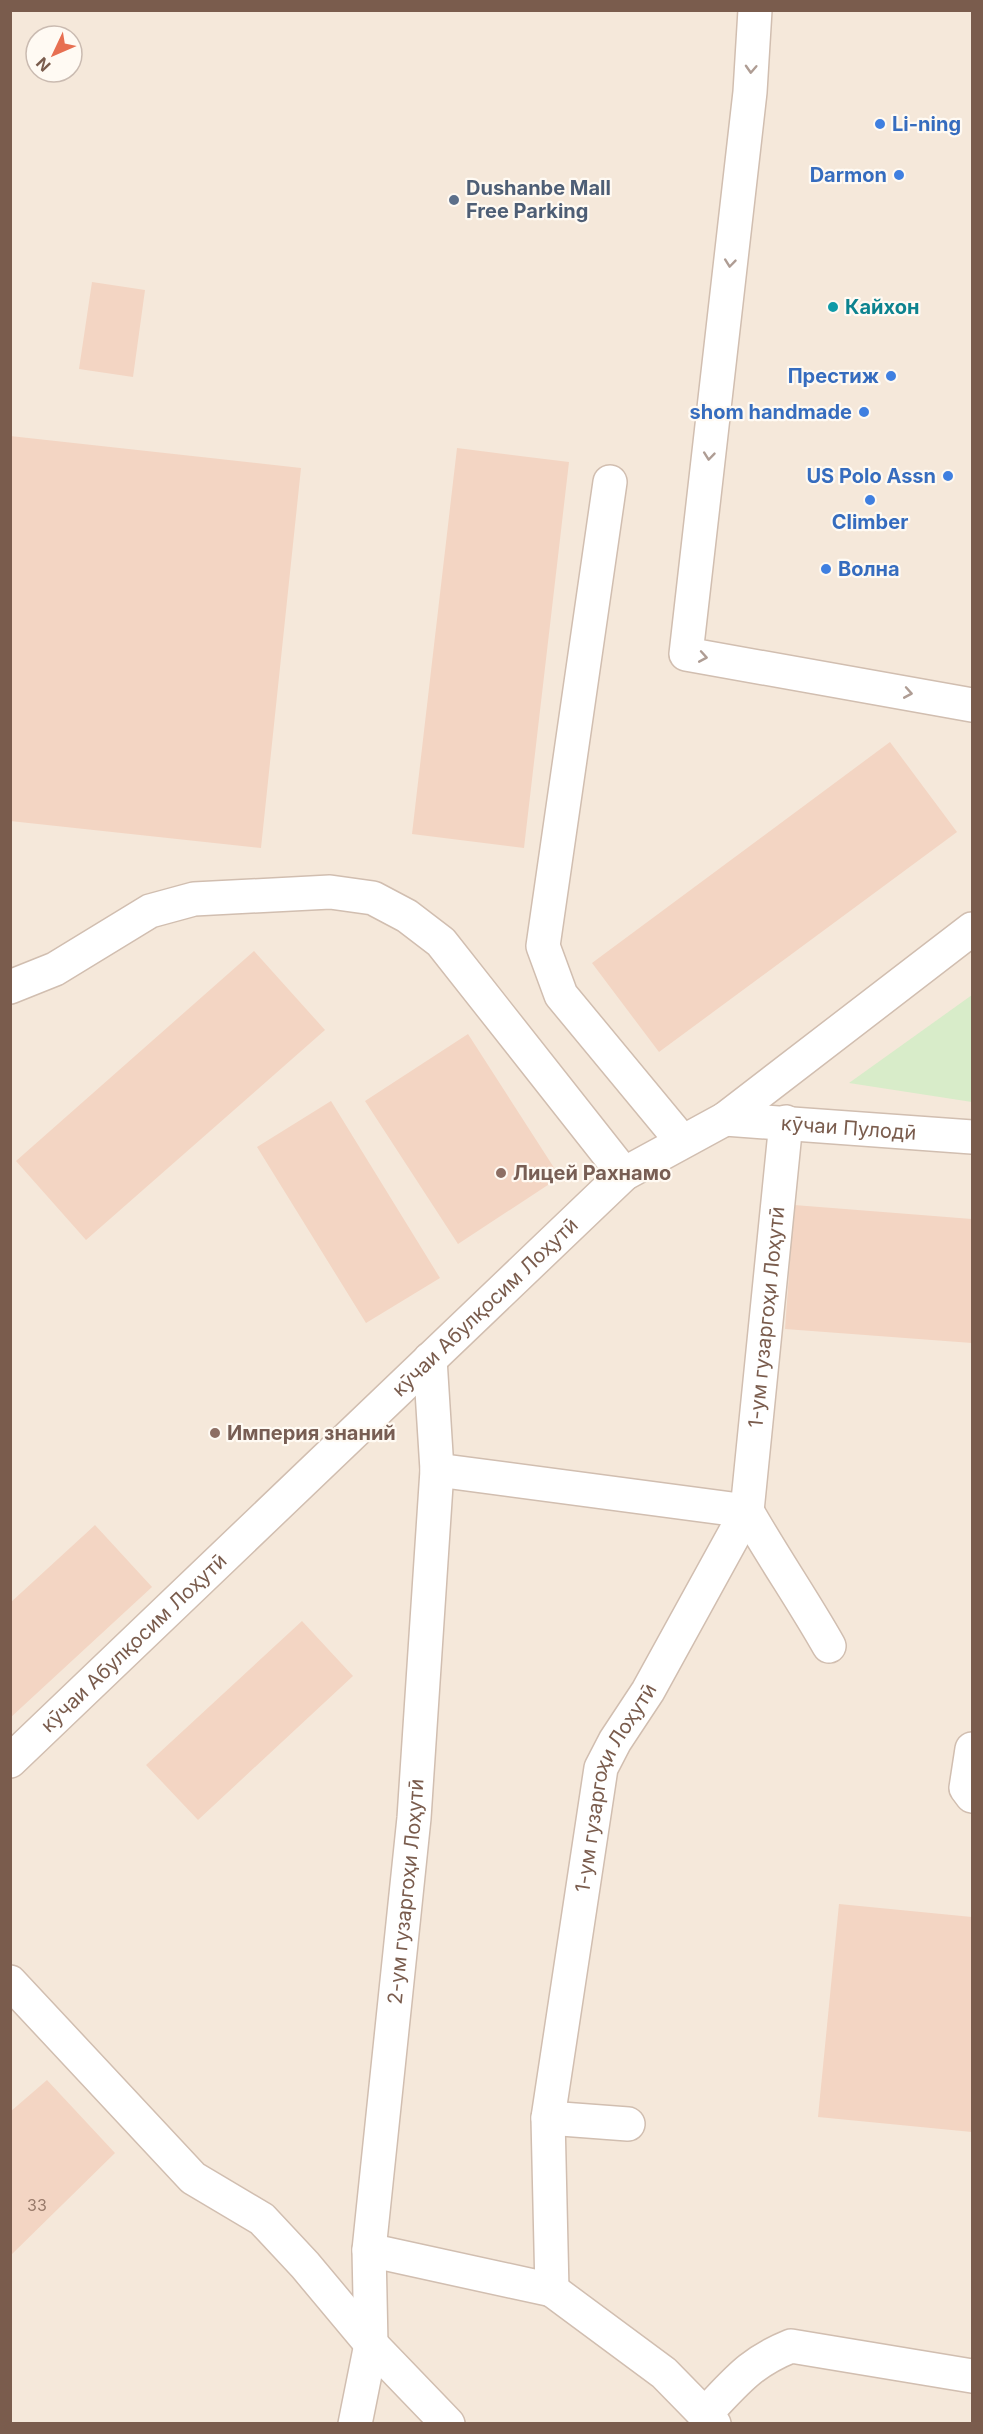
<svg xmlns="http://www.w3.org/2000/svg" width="983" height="2434" viewBox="0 0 983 2434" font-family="Inter,sans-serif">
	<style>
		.residential { fill: #f5e8da; fill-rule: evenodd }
		.green { fill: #d8ecc9 }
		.building { fill: #f3d5c3 }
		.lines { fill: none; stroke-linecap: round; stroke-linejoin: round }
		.minor-casing { stroke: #d1beb0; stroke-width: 36 }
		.minor { stroke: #fff; stroke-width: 33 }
		.oneway { stroke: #af9d94 }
		.shop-dot { fill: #3f7fe0; stroke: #fffaf3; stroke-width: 2 }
		.service-dot { fill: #5c6f8a; stroke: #fffaf3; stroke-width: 2 }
		.culture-dot { fill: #0f9aa8; stroke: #fffaf3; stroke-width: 2 }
		.education-dot { fill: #8d6e63; stroke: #fffaf3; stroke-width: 2 }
		.labels { text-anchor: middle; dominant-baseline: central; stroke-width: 4.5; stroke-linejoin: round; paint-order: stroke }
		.number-label { font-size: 16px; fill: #987a6a }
		.shop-label { font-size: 20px; font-weight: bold; fill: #366cbe; stroke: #fffaf3; text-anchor: end }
		.service-label { font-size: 20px; font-weight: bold; fill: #4e5e75; stroke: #fffaf3; text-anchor: start }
		.culture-label { font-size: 20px; font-weight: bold; fill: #0d838f; stroke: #fffaf3; text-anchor: start }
		.street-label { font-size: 20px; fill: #7a5c4d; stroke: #fffaf3 }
		.education-label { font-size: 20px; font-weight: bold; fill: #785e54; stroke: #fffaf3; text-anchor: start }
	</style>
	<rect width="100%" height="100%" fill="#fdf6ec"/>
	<path class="residential" d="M11 11H972V2423H11ZM36 36H72V72H36Z"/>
	<path class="green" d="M972 995V1102L849 1083Z"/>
	<path class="building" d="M92 282 145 290 133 377 79 369Z
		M10 436 301 468 261 848 10 821Z
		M457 448 569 462 524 848 412 834Z
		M890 742 957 832 659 1052 592 963Z
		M254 951 325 1030 86 1240 16 1161Z
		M468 1034 560 1177 458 1244 365 1101Z
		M331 1101 440 1278 366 1323 257 1147Z
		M794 1205 972 1219V1343L785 1329Z
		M95 1525 152 1587 10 1718V1603Z
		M302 1621 353 1676 198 1820 146 1765Z
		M839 1904 972 1917V2132L818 2117Z
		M47 2080 115 2153 10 2256V2112Z"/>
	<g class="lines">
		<defs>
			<g id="minor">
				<path d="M755 10 750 92 686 654 972 705"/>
				<path d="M610 482 543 946 561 995 681 1140"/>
				<path d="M10 987 55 969 150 911 194 899 330 892 373 898 407 916 441 942 624 1174"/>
				<path id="s1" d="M725 1119 972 1137"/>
				<path d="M437 1470 747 1511C773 1557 803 1600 829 1646"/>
				<path d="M972 1749 966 1788 972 1796"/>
				<path id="s2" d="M10 1761 624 1174 725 1119 972 929"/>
				<path d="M10 1982 193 2178 262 2219 305 2265 371 2344 448 2424"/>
				<path d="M548 2118 628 2124"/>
				<path id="s3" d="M369 2250 552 2290 548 2118 601 1768 615 1741 648 1691 747 1511 786 1122"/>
				<path d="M552 2290 664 2373 714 2424"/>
				<path d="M705 2414C736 2382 749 2363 791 2346L972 2376"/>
				<path id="s4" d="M355 2424 371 2344 369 2250 414 1818 437 1470 430 1359"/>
			</g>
		</defs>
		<use href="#minor" class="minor-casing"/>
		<use href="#minor" class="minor"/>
	</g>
	<defs><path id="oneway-chevron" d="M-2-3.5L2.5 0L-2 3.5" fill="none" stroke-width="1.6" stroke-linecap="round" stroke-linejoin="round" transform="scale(1.5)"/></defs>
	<g class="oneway">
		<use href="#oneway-chevron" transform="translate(751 69) rotate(93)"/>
		<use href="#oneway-chevron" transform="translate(730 263) rotate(96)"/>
		<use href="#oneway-chevron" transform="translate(709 456) rotate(96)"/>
		<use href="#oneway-chevron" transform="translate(703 657) rotate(10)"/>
		<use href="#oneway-chevron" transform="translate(908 693) rotate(10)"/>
	</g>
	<g class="shop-dot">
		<circle cx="880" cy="124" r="6"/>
		<circle cx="899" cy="175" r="6"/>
		<circle cx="891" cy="376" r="6"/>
		<circle cx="864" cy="412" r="6"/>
		<circle cx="948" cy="476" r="6"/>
		<circle cx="870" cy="500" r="6"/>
		<circle cx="826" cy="569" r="6"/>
	</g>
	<circle class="service-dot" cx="454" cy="200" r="6"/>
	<circle class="culture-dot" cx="833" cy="307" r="6"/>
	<g class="education-dot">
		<circle cx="501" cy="1173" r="6"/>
		<circle cx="215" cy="1433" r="6"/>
	</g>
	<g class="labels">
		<g class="number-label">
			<text x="37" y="2205">33</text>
		</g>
		<g class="shop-label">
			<text x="892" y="124" text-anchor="start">Li-ning</text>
			<text x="887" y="175">Darmon</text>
			<text x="879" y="376">Престиж</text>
			<text x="852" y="412">shom handmade</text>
			<text x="936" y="476">US Polo Assn</text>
			<text x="870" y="522" text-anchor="middle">Climber</text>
			<text x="838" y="569" text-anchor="start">Волна</text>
		</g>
		<g class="service-label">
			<text x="466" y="188">Dushanbe Mall<tspan x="466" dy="23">Free Parking</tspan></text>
		</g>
		<g class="culture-label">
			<text x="845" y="307">Кайхон</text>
		</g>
		<g class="street-label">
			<text stroke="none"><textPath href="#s1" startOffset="124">кӯчаи Пулодӣ</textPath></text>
			<text stroke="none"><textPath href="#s2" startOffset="657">кӯчаи Абулқосим Лоҳутӣ</textPath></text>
			<text stroke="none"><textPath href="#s3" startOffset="1204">1-ум гузаргоҳи Лоҳутӣ</textPath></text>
			<text stroke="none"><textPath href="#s2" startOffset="171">кӯчаи Абулқосим Лоҳутӣ</textPath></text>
			<text stroke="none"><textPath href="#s3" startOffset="699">1-ум гузаргоҳи Лоҳутӣ</textPath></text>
			<text stroke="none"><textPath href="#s4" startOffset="536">2-ум гузаргоҳи Лоҳутӣ</textPath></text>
		</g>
		<g class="education-label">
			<text x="513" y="1173">Лицей Рахнамо</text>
			<text x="227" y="1433">Империя знаний</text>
		</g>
	</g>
	<rect width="983" height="2434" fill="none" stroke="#7a5c4d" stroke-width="24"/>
	<g transform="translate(54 54) rotate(226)"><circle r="28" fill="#fffaf3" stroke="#cabbb1" stroke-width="1.5"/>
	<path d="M0-4.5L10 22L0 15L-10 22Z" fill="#e76f51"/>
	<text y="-9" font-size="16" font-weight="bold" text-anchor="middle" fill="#7a5c4d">N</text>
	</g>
</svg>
